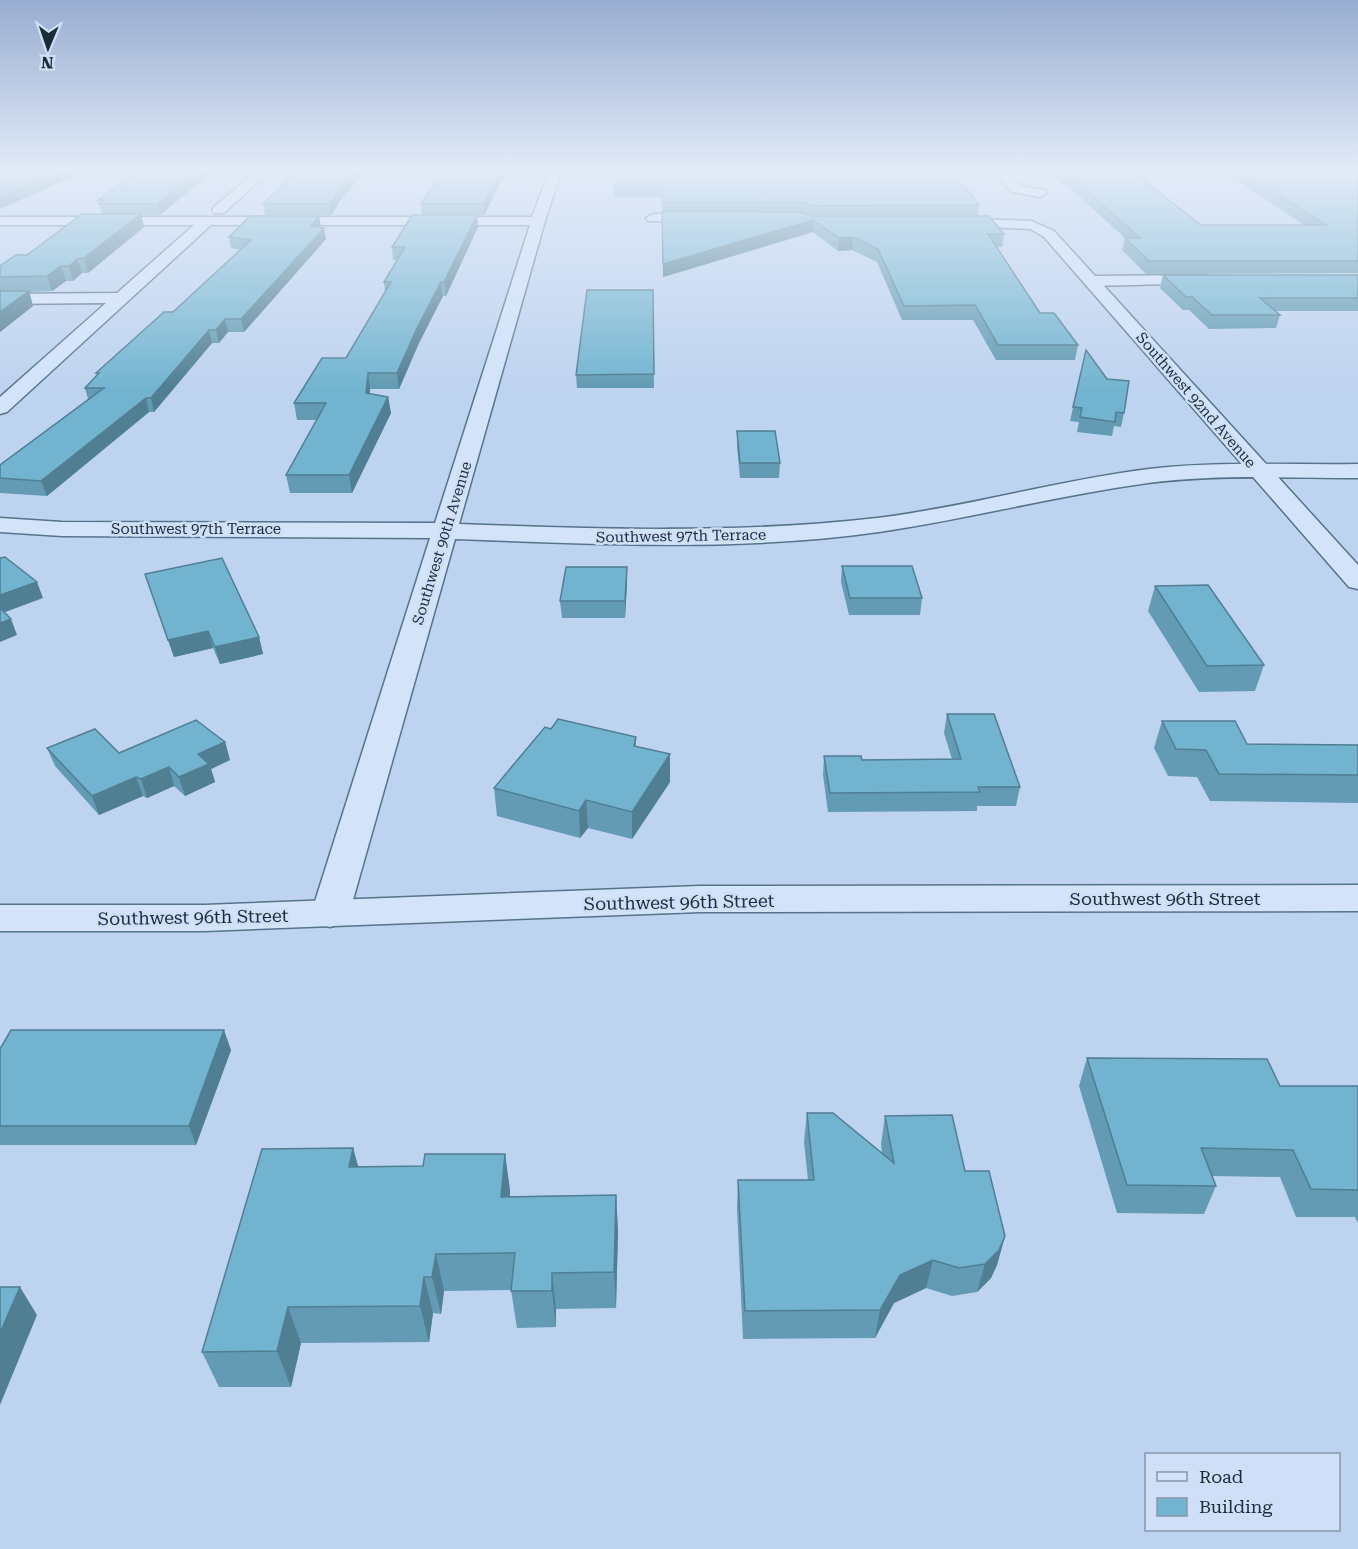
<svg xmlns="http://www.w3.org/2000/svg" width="1358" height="1549" viewBox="0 0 1358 1549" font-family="'Roboto Serif',serif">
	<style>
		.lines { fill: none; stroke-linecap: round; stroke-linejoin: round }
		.minor-casing { stroke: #567489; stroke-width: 3 }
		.tertiary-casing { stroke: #567489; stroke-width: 3 }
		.minor { fill: #d2e3fa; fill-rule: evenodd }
		.tertiary { fill: #d2e3fa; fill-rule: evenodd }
		.wall { fill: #629bb3 }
		.shaded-wall { fill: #507e92 }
		.building { fill: #72b4d0; stroke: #507e92; stroke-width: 1.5 }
		.labels { text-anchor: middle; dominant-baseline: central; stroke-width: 5; stroke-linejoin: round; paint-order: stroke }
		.far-street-label { font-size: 15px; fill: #1b2d38; stroke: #cedff7 }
		.street-label { font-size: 18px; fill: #1b2d38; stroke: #cedff7 }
	</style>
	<rect width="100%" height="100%" fill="#bed3f0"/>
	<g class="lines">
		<defs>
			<path id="minor" d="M255 172H269L224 213H214L212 210 214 207Z
				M549 172H561L545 221 459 524C599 529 738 534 877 518 968 507 1058 480 1149 469 1218 461 1289 465 1358 464V478C1289 478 1217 474 1148 483 1058 495 969 519 879 532 739 552 596 544 455 539L349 914 343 923 330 927 317 923 311 914 430 538 62 536 0 532V518L62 522 435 523 530 225H211L7 412 0 414V397L106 303 0 304V294L117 293 194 225H0V217H532Z
				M653 214H708L715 218 708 222 648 221 646 218Z
				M951 218 1031 221 1038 225 1031 229 946 225 944 222 946 219Z
				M1206 275 1212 277 1214 280 1212 283 1091 286 1083 281 1091 276Z"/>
			<path id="tertiary" d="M993 172H1006L1021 186 1045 190 1047 193 1040 197 1012 192Z
				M1031 221 1054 231 1358 565V589L1349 587 1044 237 1024 225Z
				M1358 885V911L700 912 205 931H0V905H205L700 886Z"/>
		</defs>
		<use href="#minor" class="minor-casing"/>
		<use href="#tertiary" class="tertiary-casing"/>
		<use href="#minor" class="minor"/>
		<use href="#tertiary" class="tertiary"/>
	</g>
	<path class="wall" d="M138 172H212L160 215H141L144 227 88 273H82L73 281H66L52 291 29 292 33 306 0 332V266L27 255 102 214 98 200Z
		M441 172H506L484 215H477L478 227 446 296H443L419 343 399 389H370V394L388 397 391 413 352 493H290L286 475 317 420H297L294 403 346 358 385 292 384 282 397 260H393L392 247 422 215 421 204Z
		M839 172H950L960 184 979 205 978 216H814L799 212 811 216 1004 234 1002 247H997L1040 313 1078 345 1075 360H996L973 320H902L877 262 852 250 838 251 813 232 663 277 662 197H615L614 188 777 180H839Z
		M1049 172H1133L1201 225H1304L1224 172H1358V273L1146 274 1122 250 1125 238 1065 184H1062Z
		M338 203V205L331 215H265L263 204Z
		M321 227 326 239 244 332H228L219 343H212L154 412H149L47 496 0 493V465L88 399 85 388 97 376 96 373 173 312 241 250 231 248 229 237Z
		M1163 275H1358V311H1276L1280 315 1276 328 1209 329 1189 310H1183L1160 288Z
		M653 290 654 388H577L576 375Z
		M1086 350 1124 413 1121 427 1114 426 1112 436 1077 432 1079 422 1070 421Z
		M737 431 780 463 779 478H740L737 446Z
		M842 566 922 598 920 615H849L841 582Z
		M627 567V583L625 618H562L560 601Z
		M145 574 259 637 263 654 220 664 213 648 174 657Z
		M1155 586 1264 665 1255 691 1199 692 1148 611Z
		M947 714 1020 787 1016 806H977V811L828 812 823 775 824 756 862 760 952 759 944 733Z
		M1162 721 1247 744 1358 745V803L1210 801 1197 777 1168 776 1154 748Z
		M551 729 636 737V747L670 754V782L632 839 588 828 580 838 497 816 494 788Z
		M225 742 230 760 211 769 215 782 185 796 174 786 147 798 143 796 99 815 55 766 47 748 119 753Z
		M0 1049 231 1050 196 1145H0Z
		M1087 1058 1280 1086H1358V1223L1355 1217H1296L1280 1177 1212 1176 1216 1186 1204 1214 1117 1213 1079 1086Z
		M807 1113 882 1154 881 1144 885 1116 965 1171 1005 1236 997 1265 991 1278 977 1292 952 1296 926 1288 894 1303 875 1338 743 1339 737 1209 738 1180H808L804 1142Z
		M353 1148 358 1166H423L505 1154 510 1191V1196L616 1195 618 1232 616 1308 556 1309V1327L517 1328 511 1290 444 1291 441 1314 433 1313 429 1342 301 1343 291 1387H219L202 1352Z"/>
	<path class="shaded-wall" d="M56 172H83L0 209V196Z
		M198 172H212L160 215 157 204Z
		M354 172H364L338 203V205L331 215 329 204 335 195Z
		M500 172H506L484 215 483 204Z
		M141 214 144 227 88 273 84 258Z
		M477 215 478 227 446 296 444 282Z
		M319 216 321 227 311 226Z
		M813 220V232L663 277V264Z
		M324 228 326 239 244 332 241 319Z
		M853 237 852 250 838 251 839 238Z
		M77 259 82 273 73 281 69 266Z
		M61 266 66 281 52 291 47 276Z
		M441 282 443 296 419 343 399 389 397 373 417 328Z
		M29 291 33 306 0 332V312Z
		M225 319 228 332 219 343 216 330Z
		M209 330 212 343 154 412 151 398Z
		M368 373 370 389 368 409 366 393Z
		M388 397 391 413 352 493 349 475Z
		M146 398 149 412 47 496 41 481Z
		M627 567V583L625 618V601Z
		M37 582 43 598 0 614V595Z
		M11 619 17 635 0 642V623Z
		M208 631 213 648 174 657 168 640Z
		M259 637 263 654 220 664 215 647Z
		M225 742 230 760 211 769 215 782 185 796 179 777 198 754Z
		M670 754V782L632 839V812Z
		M169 767 174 786 147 798 141 779Z
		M136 777 143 796 99 815 92 796Z
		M586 800 588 828 580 838 579 811Z
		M224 1030 231 1050 196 1145 189 1126Z
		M353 1148 363 1185 349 1167Z
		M505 1154 510 1191 507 1234 501 1197Z
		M616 1195 618 1232 616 1308 614 1272Z
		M1005 1236 997 1265 991 1278 977 1292 985 1264Z
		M436 1254 444 1291 441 1314 432 1277Z
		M933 1260 926 1288 894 1303 875 1338 880 1310 900 1275Z
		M552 1273 556 1309V1327L552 1291Z
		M424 1277 433 1313 429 1342 420 1306Z
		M20 1287 37 1315 0 1405V1333Z
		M288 1307 301 1343 291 1387 277 1351Z"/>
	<path class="building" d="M0 172H56L0 196Z
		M138 172H198L157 204H99L105 200H98Z
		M296 172H354L335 195H337L329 204H263Z
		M441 172H500L483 204H421Z
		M619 172H776L777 180H840V172H950L960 184H963L979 205 815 206 800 202H662V188H614Z
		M1062 172H1133L1201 225H1326L1242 172H1358V261H1149L1125 238H1140L1067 174H1064Z
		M662 211 799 212 811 216H989L1004 234H988L1040 313H1054L1078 345H998L975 305 904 306 878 249 853 237 839 238 813 220 663 264Z
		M82 214H141L84 258 77 259 69 266H61L47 276 0 277V266L16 255H27Z
		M412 215H477L444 282H441L417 328 397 373H368L366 393 388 397 349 475H286L326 403H294L322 358H346L391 282H384L405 247H392Z
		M250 216H319L311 226 324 228 241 319H225L216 330H209L151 398H146L41 481 0 478V465L104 388H85L99 373H96L164 312H173L251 240 229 237Z
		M1163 275H1358V298H1260L1280 315H1212L1192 297H1186Z
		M587 290H653L654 374 576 375Z
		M0 291H29L0 312Z
		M1086 350 1107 379 1129 381 1124 413 1116 412 1115 422 1080 417 1082 408 1073 407Z
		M737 431H775L780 463H740Z
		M5 557 37 582 0 595V558Z
		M222 558 259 637 215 647 208 631 168 640 145 574Z
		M842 566H912L922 598H850Z
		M566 567H627L625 601H560Z
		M1208 585 1264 665 1207 666 1155 586Z
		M0 608 11 619 0 623Z
		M947 714H994L1020 787H978L980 792 830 793 824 756H861L862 760 961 759Z
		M558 719 636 737 634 746 670 754 632 812 586 800 579 811 494 788 545 727 551 729Z
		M196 720 225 742 198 754 209 764 179 777 169 767 141 779 136 777 92 796 47 748 95 729 119 753Z
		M1162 721H1235L1247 744 1358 745V775L1219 774 1206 750 1176 749Z
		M11 1030H224L189 1126H0V1049Z
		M1087 1058 1267 1059 1280 1086H1358V1190L1311 1189 1293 1150 1201 1148 1216 1186 1127 1185Z
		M807 1113H833L894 1163 885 1116 952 1115 965 1171H989L1005 1236 999 1250 985 1264 959 1268 933 1260 900 1275 880 1310 745 1311 738 1180H814Z
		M353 1148 349 1167 423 1166 425 1154H505L501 1197 616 1195 614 1272 552 1273V1291H511L515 1253 436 1254 432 1277H424L420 1306 288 1307 277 1351 202 1352 262 1149Z
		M0 1287H20L0 1333Z"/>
	<linearGradient id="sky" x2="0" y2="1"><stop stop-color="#98add1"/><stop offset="0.44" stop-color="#e2ebf8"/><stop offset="1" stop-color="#e2ebf8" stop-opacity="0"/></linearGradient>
	<rect width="1358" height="389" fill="url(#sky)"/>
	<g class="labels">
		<g class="far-street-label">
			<text transform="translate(1196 400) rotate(49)">Southwest 92nd Avenue</text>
			<text x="196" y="529">Southwest 97th Terrace</text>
			<text transform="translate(681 536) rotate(-1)">Southwest 97th Terrace</text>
			<text transform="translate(442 543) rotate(-73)">Southwest 90th Avenue</text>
		</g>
		<g class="street-label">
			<text x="1165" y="898">Southwest 96th Street</text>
			<text transform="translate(679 902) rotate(-1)">Southwest 96th Street</text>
			<text transform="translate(193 917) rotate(-1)">Southwest 96th Street</text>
		</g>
	</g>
	<rect x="1145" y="1453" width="195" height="78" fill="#cedff7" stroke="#8698ab" stroke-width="1.5"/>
	<rect x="1157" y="1472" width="30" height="9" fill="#d2e3fa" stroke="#8698ab" stroke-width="1.5"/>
	<text x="1199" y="1483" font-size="18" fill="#1b2d38">Road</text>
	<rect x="1157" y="1498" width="30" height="18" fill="#72b4d0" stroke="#8698ab" stroke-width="1.5"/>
	<text x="1199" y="1513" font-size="18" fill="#1b2d38">Building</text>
	<g transform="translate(48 48) rotate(182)" stroke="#cedff7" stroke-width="4.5" paint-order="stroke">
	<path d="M0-4.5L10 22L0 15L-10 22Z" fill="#1b2d38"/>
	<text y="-9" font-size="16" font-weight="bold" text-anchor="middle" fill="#1b2d38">N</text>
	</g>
</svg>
